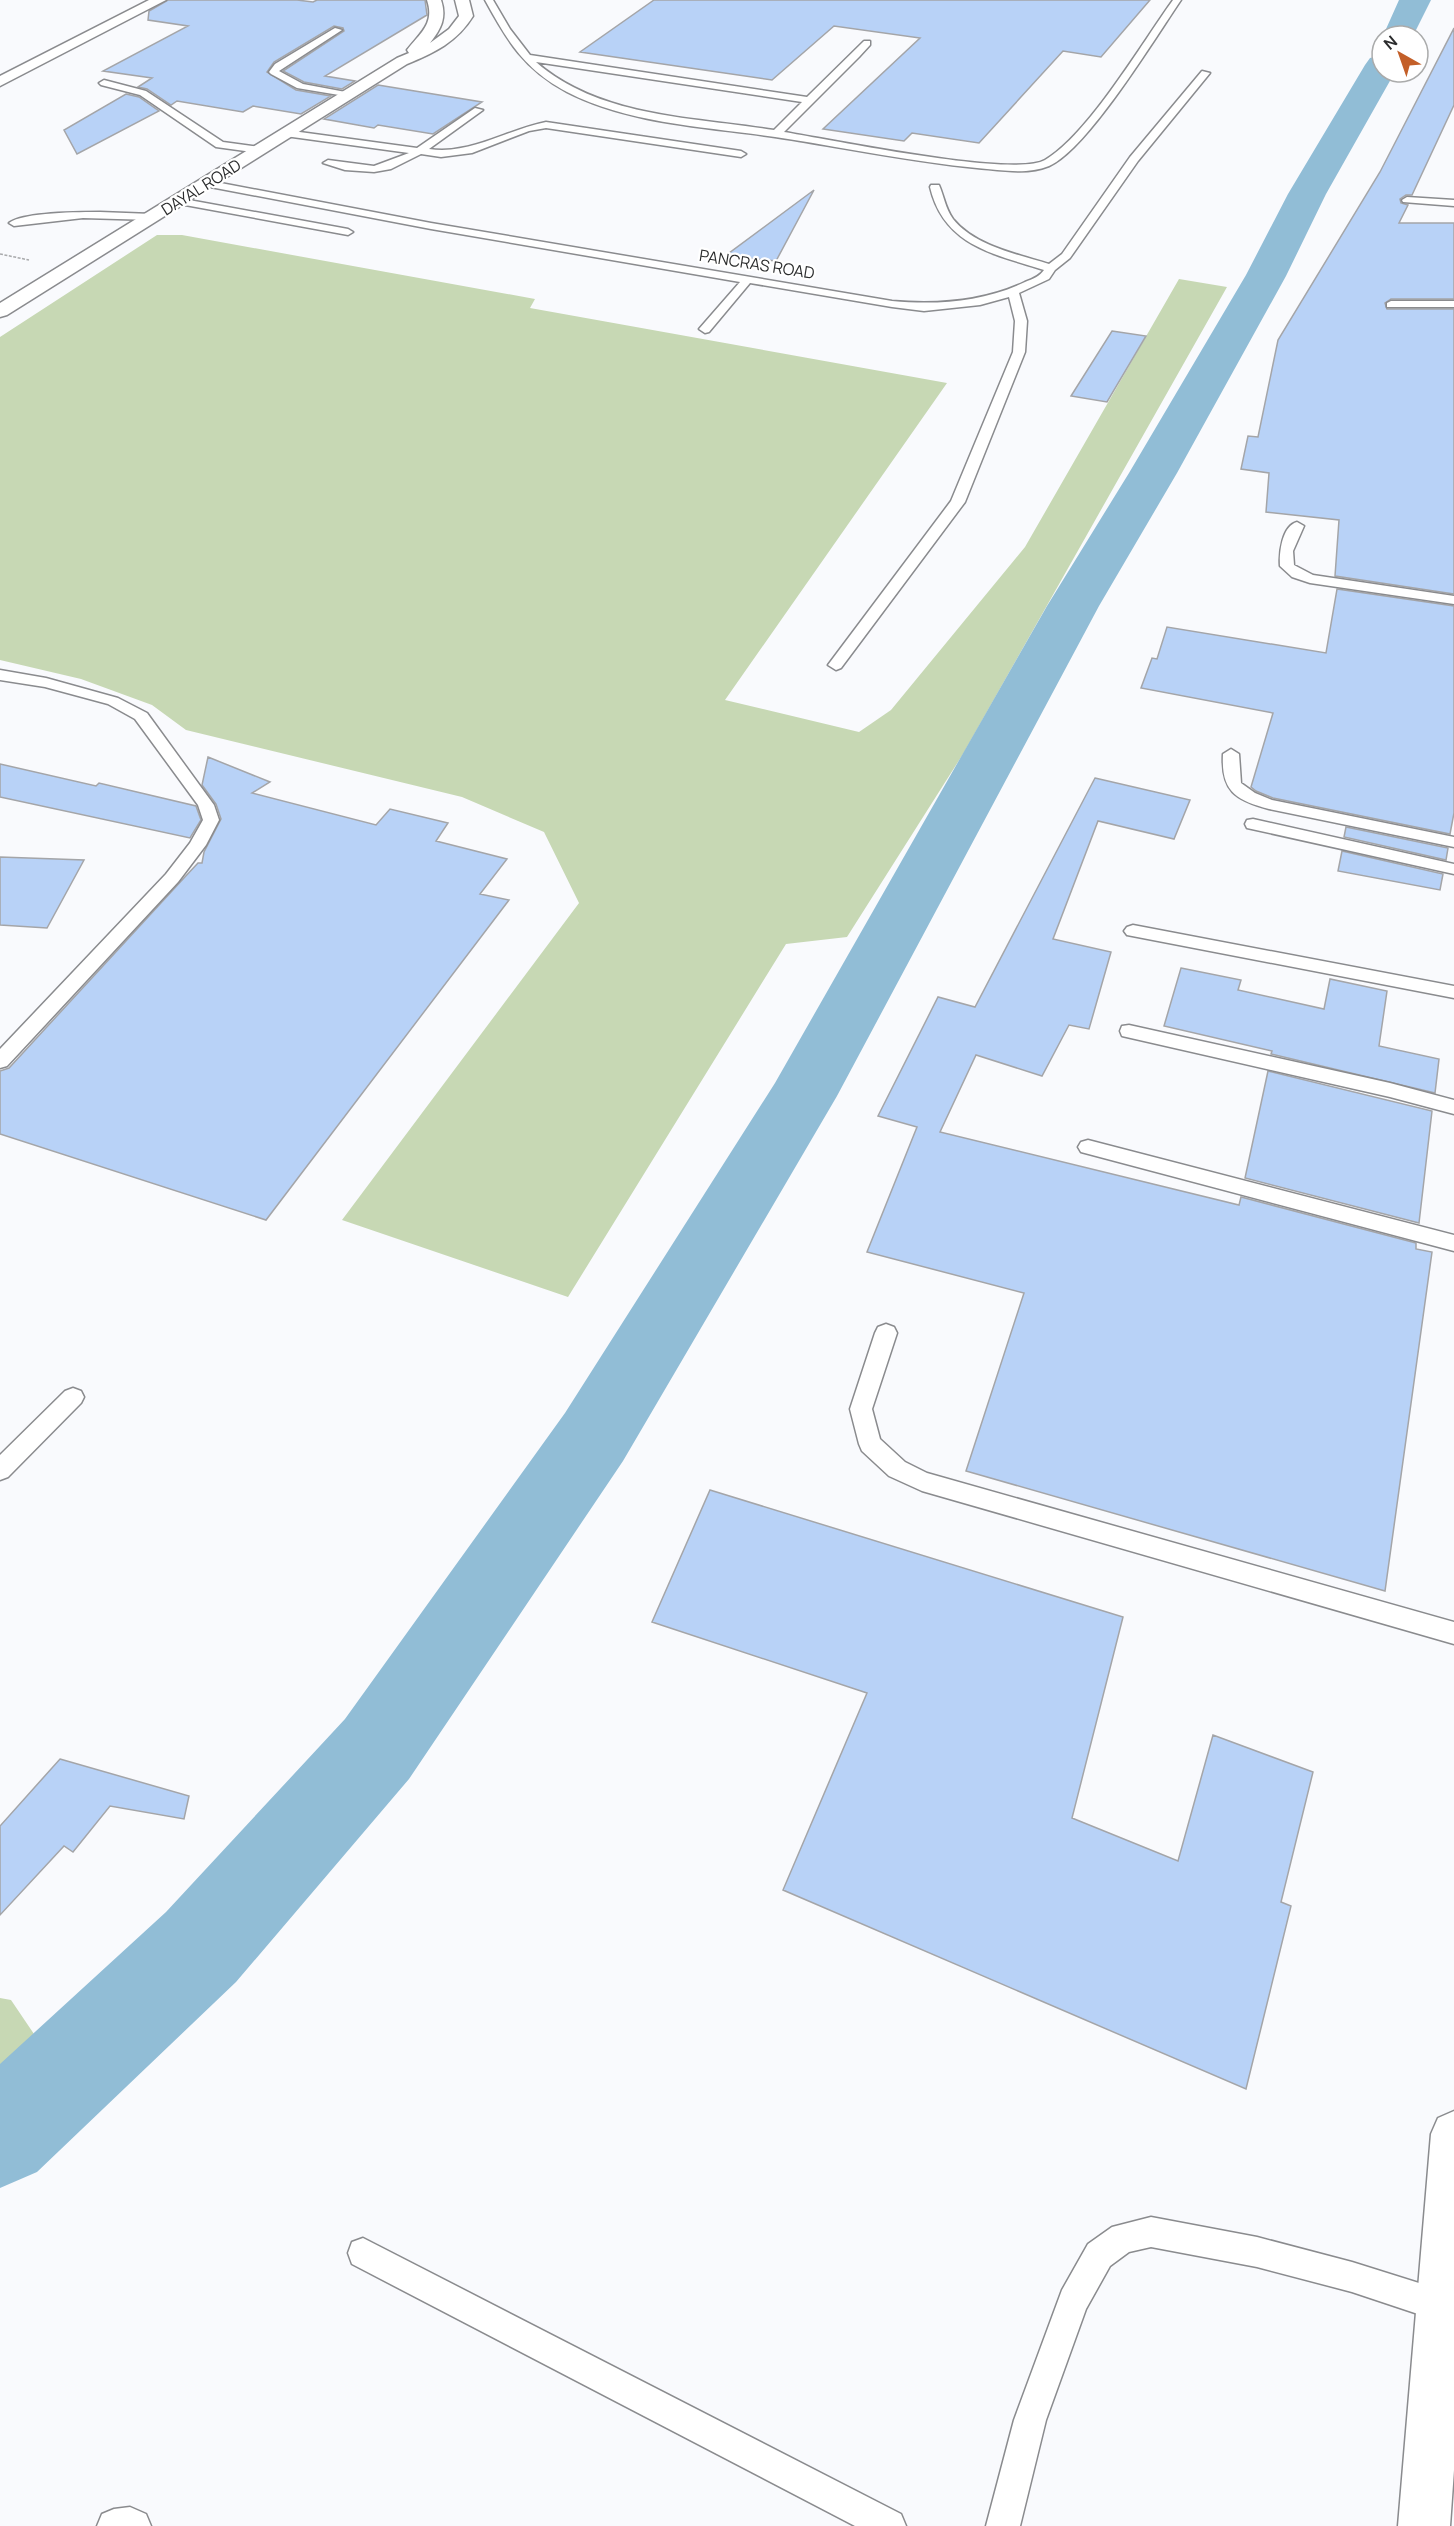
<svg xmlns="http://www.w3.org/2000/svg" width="1454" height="2526" viewBox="0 0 1454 2526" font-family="Manrope,sans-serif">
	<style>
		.green { fill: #c7d8b4 }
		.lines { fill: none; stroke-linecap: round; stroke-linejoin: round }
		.river { fill: #91bdd6; fill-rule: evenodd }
		.building { fill: #b8d2f7; stroke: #a4a5a8; stroke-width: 1.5 }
		.service-casing { stroke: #8a8b8e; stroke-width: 3 }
		.minor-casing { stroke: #8a8b8e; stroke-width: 3 }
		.tertiary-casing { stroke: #8a8b8e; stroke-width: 3 }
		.path { stroke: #a9aaac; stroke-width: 1.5; stroke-dasharray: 3 1.5; stroke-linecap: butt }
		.service { fill: #fff; fill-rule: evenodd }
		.minor { fill: #fff; fill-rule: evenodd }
		.tertiary { fill: #fff; fill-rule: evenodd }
		.labels { text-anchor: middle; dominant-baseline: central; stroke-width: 4.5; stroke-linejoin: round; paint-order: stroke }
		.far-street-label { font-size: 16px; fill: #2b2c2d; stroke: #fff }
	</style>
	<rect width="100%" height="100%" fill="#f9fafd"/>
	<path class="green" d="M157 235H182L535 299 530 308 947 383 725 700 859 732 891 710 1025 547 1179 279 1227 287 963 754 847 937 786 944 568 1297 342 1220 579 903 544 832 462 797 186 730 152 705 81 679 0 660V337Z
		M0 1998 11 2000 34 2034 0 2066Z"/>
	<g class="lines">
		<path class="river" d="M1399 0H1431L1413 36 1382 38Z
			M1382 55V72H1395L1326 194 1286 276 1177 473 1099 606 837 1096 623 1461 409 1779 236 1982 37 2172 0 2188V2064L166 1912 345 1719 565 1413 775 1083 1047 606 1129 473 1246 275 1288 194 1365 65 1370 58Z"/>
	</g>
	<path class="building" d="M168 0H297L313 2 317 0H425L427 15 325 76 355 81 342 89 304 82 283 71 344 31 343 28 334 26 274 62 267 72 296 90 331 96 301 114 253 106 243 112 177 101 171 105 147 89 138 87 152 78 103 71 188 26 148 20 149 11Z
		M654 0H1150L1101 57 1063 51 979 143 912 133 904 141 823 129 920 38 834 26 772 80 580 52Z
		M1454 28V105L1412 195H1406L1400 199 1401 203 1408 205 1399 223H1454V299H1391L1385 303 1387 309H1454V594L1335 576 1339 520 1266 512 1269 473 1241 469 1248 436 1258 437 1278 340 1380 172Z
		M378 85 482 102 433 134 378 125 374 128 324 119Z
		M126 94 139 97 159 111 77 154 64 130Z
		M814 190 776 261 725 256Z
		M1112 331 1146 336 1107 402 1071 396Z
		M1337 589 1454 606V813L1450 834 1273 798 1256 791 1251 787 1273 713 1141 688 1152 658 1157 659 1167 627 1326 653Z
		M208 757 270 782 252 793 376 825 390 809 448 823 436 841 507 859 480 894 509 900 266 1220 0 1134V1071L9 1068 183 879 198 863H202L204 852 221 819 216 804 202 785Z
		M0 764 96 786 99 783 196 806 201 820 190 838 0 797Z
		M1095 778 1190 800 1174 839 1098 821 1053 939 1111 952 1089 1029 1069 1025 1042 1076 976 1055 940 1132 1239 1205 1241 1197 1416 1243V1249L1432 1252 1385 1591 966 1471 1024 1293 867 1252 917 1127 878 1116 938 997 975 1007Z
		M1346 827 1448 848 1446 860 1344 837Z
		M1342 851 1443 874 1440 890 1338 871Z
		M0 857 84 860 47 928 0 925Z
		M1181 968 1241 980 1238 990 1324 1009 1330 979 1387 991 1379 1046 1439 1059 1435 1093 1271 1054 1272 1051 1164 1026Z
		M1268 1071 1432 1111 1419 1223 1245 1178Z
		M710 1490 1123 1617 1072 1818 1178 1861 1213 1735 1313 1772 1281 1902 1291 1906 1246 2089 783 1890 867 1693 652 1622Z
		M60 1759 189 1796 184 1819 110 1806 73 1852 64 1846 0 1915V1826Z"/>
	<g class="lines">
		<defs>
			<path id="service" d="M485 0H493L510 29 530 55 807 97 864 41H870V45L859 57 784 132C828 139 1014 178 1045 160 1088 135 1142 43 1173 0H1181C1155 38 1087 150 1049 166 1027 175 1000 170 977 168 913 162 851 149 788 139 716 127 633 126 567 92 524 69 508 42 485 0ZM536 62 802 102 774 130C694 117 600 118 536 62Z
				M335 28 342 30 279 71 303 84 351 93V97L297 88 271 74 269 72 275 64Z
				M1202 71 1210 73 1138 161 1070 258 1055 270 1049 279 1019 293 1027 321 1025 352 965 502 841 668 836 670 828 665 951 501 1013 352 1015 321 1009 297 980 305 924 311 892 307 750 283 709 332 705 333 699 329 740 282 431 229 205 186 200 183 205 180 431 223 892 301C938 305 983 302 1025 282 1033 279 1040 276 1044 270 994 254 944 246 930 187L931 185H939C944 196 945 208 953 219 975 246 1017 254 1049 264L1062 254 1130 157Z
				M104 80 146 91 223 142 260 147 265 150 260 153 216 147 140 95 101 85 99 83Z
				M475 108 483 110 429 149C471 155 506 130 546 122L741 151 746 154 741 157 546 128 529 131 472 153 441 157 421 154 391 169 374 172 345 170 323 163 328 160 374 166 409 153 285 136 280 133 285 130 417 148Z
				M1407 197 1454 200V206L1403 202 1402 200Z
				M178 198 348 229 353 232 348 235 174 203V199Z
				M100 212 152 214 157 217 152 220 83 218 14 226 9 223C23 212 80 212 100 212Z
				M1391 301H1454V307H1387V303Z
				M1297 522 1304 526 1293 551 1294 565 1313 575 1454 596V604L1310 583 1292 577 1280 566C1279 553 1282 526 1297 522Z
				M0 670 46 678 118 698 147 713 214 805 219 820 206 845 178 882 7 1066 0 1068V1049L166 874 190 843 203 820 198 805 135 719 108 704 45 687 0 680Z
				M1231 749 1239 754 1241 783 1255 793 1272 800 1454 837V847L1269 809C1235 800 1221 791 1223 754Z
				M1253 819 1454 864V874L1247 828 1245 824 1247 820Z
				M1133 925 1454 986V998L1127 935 1124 931 1127 927Z
				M1129 1025 1390 1083 1454 1100V1114L1390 1097 1122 1036 1120 1031 1122 1026Z
				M1088 1140 1454 1235V1251L1081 1152 1078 1147 1081 1142Z
				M886 1324 894 1327 897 1333 872 1409 880 1439 905 1462 927 1473 1454 1622V1644L922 1491 889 1476 862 1451 859 1444 850 1409 875 1333 878 1327Z
				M73 1388 81 1391 84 1397 81 1403 8 1477 0 1480V1455L65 1391Z
				M1151 2217 1257 2237 1352 2262 1454 2294V2326L1352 2292 1257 2267 1151 2247 1129 2252 1110 2266 1086 2309 1046 2420 1020 2526H986L1014 2420 1062 2290 1088 2244 1112 2227Z
				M363 2238 901 2514 906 2526H855L352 2264 348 2253 352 2242Z
				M130 2507 146 2514 151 2526H97L102 2514 114 2509Z"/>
			<path id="minor" d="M149 0H166L0 86V76Z
				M1454 2111V2470L1450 2526H1398L1431 2134 1438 2118Z"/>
			<path id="tertiary" d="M427 0H441C447 18 441 29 430 43L449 29 459 16 455 0H469L473 16C457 42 434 53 407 64L7 315 0 317V303L397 58 409 53 407 50C420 33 435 24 427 0Z"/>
		</defs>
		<use href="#service" class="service-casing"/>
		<use href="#minor" class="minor-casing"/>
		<use href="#tertiary" class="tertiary-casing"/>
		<path class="path" d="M0 254 29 260"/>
		<use href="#service" class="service"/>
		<use href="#minor" class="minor"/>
		<use href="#tertiary" class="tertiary"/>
	</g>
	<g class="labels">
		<g class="far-street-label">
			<text transform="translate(201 187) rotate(-32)">DAYAL ROAD</text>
			<text transform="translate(757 264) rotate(9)">PANCRAS ROAD</text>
		</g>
	</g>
	<g transform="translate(1400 54) rotate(320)"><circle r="28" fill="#ffffff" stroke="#aaabab" stroke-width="1.5"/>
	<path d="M0-4.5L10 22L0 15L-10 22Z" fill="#c35f29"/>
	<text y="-9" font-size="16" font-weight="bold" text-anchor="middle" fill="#2b2c2d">N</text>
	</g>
</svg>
